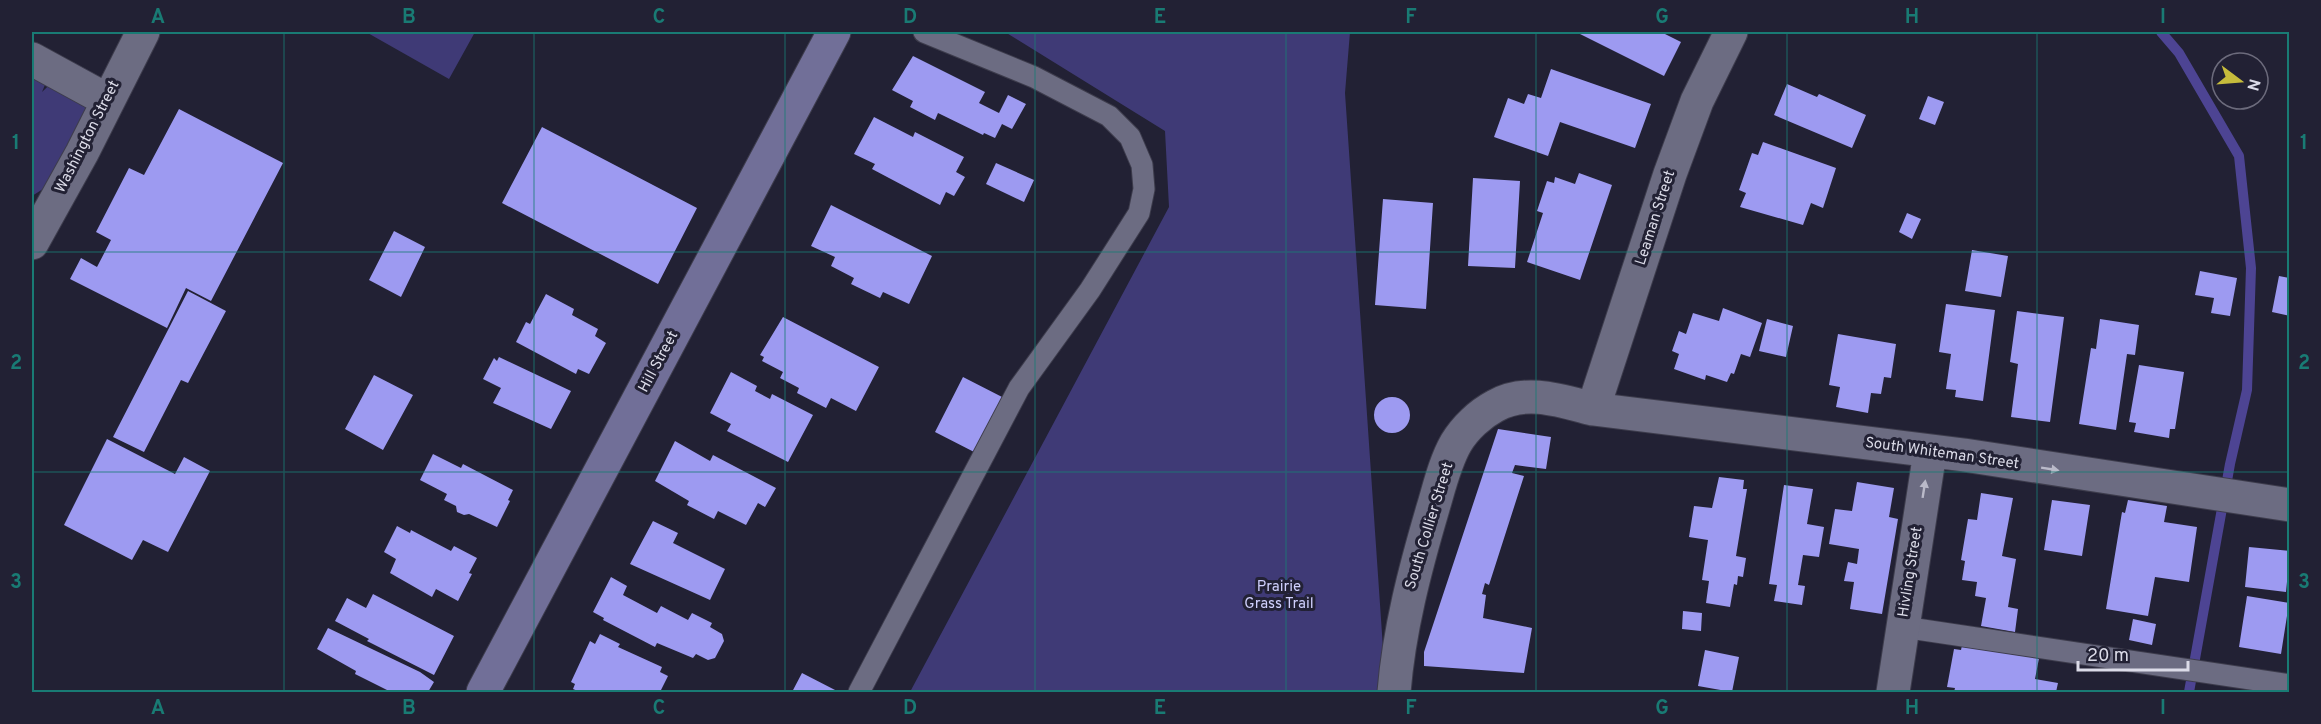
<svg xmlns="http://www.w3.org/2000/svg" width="2321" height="724" viewBox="0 0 2321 724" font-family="Overpass,sans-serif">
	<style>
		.green { fill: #3f3a76 }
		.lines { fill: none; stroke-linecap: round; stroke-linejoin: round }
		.stream { stroke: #4d4493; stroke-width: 10 }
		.building { fill: #9d9af1 }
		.lane-casing { stroke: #3d3c4c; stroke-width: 23 }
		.street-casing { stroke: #3d3c4c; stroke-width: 35 }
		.secondary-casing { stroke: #3d3c4c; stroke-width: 35 }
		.lane { stroke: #6c6c82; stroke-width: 21 }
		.street { stroke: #6c6c82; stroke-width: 33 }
		.secondary { stroke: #716f98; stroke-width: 33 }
		.oneway { fill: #babac9 }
		.grid { fill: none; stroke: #197b74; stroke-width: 1.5; stroke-opacity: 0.55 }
		.labels { text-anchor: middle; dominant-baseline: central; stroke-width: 6; stroke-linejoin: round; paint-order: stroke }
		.street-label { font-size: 15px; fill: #dbdbe8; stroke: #222134 }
		.park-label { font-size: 15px; fill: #d0d0fd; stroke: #222134 }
		.neatline { fill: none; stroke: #197b74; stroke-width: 2 }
		.grid-label { font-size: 20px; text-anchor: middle; font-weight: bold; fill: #197b74 }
	</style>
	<rect width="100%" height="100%" fill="#222134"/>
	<path class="green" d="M366 32H475L449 79Z
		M1005 32H1350L1345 93 1386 692H910L1169 207 1165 131Z
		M73 62 115 85 65 175 32 196V72L47 80 42 92Z"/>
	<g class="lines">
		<path class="stream" d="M2161 32 2179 53 2239 156 2251 268 2247 390 2230 464 2189 692"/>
	</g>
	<path class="building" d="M1576 32H1661L1681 42 1664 76Z
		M913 56 985 92 979 103 999 113 1008 95 1026 104 1012 129 1002 124 995 138 984 133 983 135 938 113 935 120 910 107 913 101 892 90Z
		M1551 69 1651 104 1635 148 1560 122 1548 156 1494 137 1508 98 1524 104 1528 94 1541 98Z
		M1787 84 1817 97 1819 94 1866 115 1852 148 1774 115Z
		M1928 96 1944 102 1935 125 1919 119Z
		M179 109 283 163 211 301 186 288 167 328 70 279 81 258 97 267 111 240 96 232 129 168 144 175Z
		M874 117 913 137 915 132 964 157 956 172 965 177 954 196 946 192 940 205 872 169 875 164 854 154Z
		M542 127 697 208 658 284 502 203Z
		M1763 142 1836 168 1823 208 1811 203 1803 225 1740 207 1746 193 1739 190 1752 153 1758 155Z
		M996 163 1034 180 1024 202 986 184Z
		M1579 173 1612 185 1580 280 1527 262 1543 213 1537 211 1547 181 1554 183 1555 177 1575 184Z
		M1473 178 1520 181 1515 268 1468 266Z
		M1383 199 1433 203 1426 309 1375 305Z
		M831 205 932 256 909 304 883 292 880 298 851 284 854 278 831 266 835 257 811 246Z
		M1907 213 1921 219 1912 239 1899 232Z
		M394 231 425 247 401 297 369 280Z
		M1972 250 2008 256 2001 297 1965 291Z
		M2200 271 2237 278 2230 316 2211 313 2214 298 2195 295Z
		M2279 276 2290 278V316L2272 312Z
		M188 291 226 311 188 383 181 380 144 452 113 437Z
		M546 294 574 309 572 315 598 329 595 336 606 343 589 374 578 369 576 374 516 342 526 322 530 324Z
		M1946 304 1995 310 1983 401 1955 397 1956 390 1946 389 1951 354 1939 352Z
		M1723 308 1762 323 1750 357 1741 354 1734 374 1731 373 1727 382 1706 375 1705 380 1674 369 1679 354 1672 351 1679 331 1686 334 1693 313 1719 321Z
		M2017 311 2064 317 2050 422 2011 417 2018 364 2010 362Z
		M783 317 879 367 856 411 831 398 826 408 797 393 799 388 780 378 783 372 762 361 764 357 760 355Z
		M1767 319 1793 326 1786 357 1759 351Z
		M2100 319 2139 325 2135 355 2127 354 2116 430 2079 424 2091 348 2096 349Z
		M1838 334 1896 344 1891 378 1884 377 1881 394 1871 393 1868 413 1836 407 1840 387 1829 385Z
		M499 357 571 391 551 429 493 403 501 388 483 379 494 358 497 361Z
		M2139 365 2184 372 2175 429H2170L2169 438 2134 432 2136 423 2129 422Z
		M731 372 757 386 755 391 770 399 772 394 813 415 788 462 727 431 731 424 710 413Z
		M374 375 413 395 383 450 345 429Z
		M963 377 1006 399 978 454 935 432Z
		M1374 415a18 18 0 1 1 36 0a18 18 0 1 1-36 0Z
		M1498 429 1551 437 1546 469 1515 465 1512 473 1524 476 1489 585 1485 583 1482 594 1486 595 1483 618 1532 628 1524 673 1424 666V652Z
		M107 439 175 474 184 457 210 471 168 552 143 540 132 560 64 525Z
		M675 441 710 461 713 455 776 488 765 507 758 503 746 525 718 511 714 519 687 505 689 501 655 481Z
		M433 454 461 468 463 464 513 490 508 500 510 501 497 527 469 514 464 515 457 512 456 506 444 500 447 494 420 480Z
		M1719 477 1744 480 1743 489H1747L1736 556 1746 558 1743 577 1738 576 1737 585 1734 584 1730 607 1706 603 1709 581 1702 580 1708 540 1689 537 1694 506 1712 508Z
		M1857 482 1894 488 1889 517 1898 519 1882 614 1850 609 1854 582 1844 581 1848 562 1857 564 1859 549 1829 544 1835 509 1852 511Z
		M1784 485 1813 489 1807 524 1824 527 1819 557 1803 555 1798 585 1805 586 1802 605 1774 601 1777 585 1769 584Z
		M1981 493 2013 498 2002 556 2016 559 2008 607 2018 609 2015 632 1981 626 1986 598 1975 596 1977 582 1962 580 1965 561 1961 560 1968 519 1977 520Z
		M2052 500 2090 505 2082 556 2044 550Z
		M2128 500 2167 506 2164 522 2197 527 2189 582 2155 577 2148 616 2106 609 2122 512 2125 513Z
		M653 521 678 533 673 543 725 569 710 600 630 564Z
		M397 526 410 533 411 530 451 551 454 546 477 558 469 573 472 574 458 601 436 589 432 597 390 573 396 559 384 552Z
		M2249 547 2290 551 2286 592 2245 587Z
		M611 577 627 586 623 595 657 613 661 606 688 620 692 613 712 623 710 627 722 634 724 641 715 658 708 660 696 654 693 658 657 643 655 647 603 620 604 618 593 612Z
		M373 594 454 636 434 675 367 641 369 639 335 621 347 598 366 608Z
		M2247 596 2289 603 2281 654 2239 647Z
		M1683 611 1702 613 1701 631 1682 629Z
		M2133 619 2156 624 2152 645 2129 640Z
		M328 628 420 672 434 682 428 692H391L355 674 356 671 317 649Z
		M600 634 620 644 618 647 662 667 660 672 668 676 660 692H580L573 689 575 684 571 682 590 641 595 644Z
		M1963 641 2040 653 2035 679 2058 683 2056 692H1954L1955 688 1947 687 1954 649 1961 650Z
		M1705 650 1739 657 1732 692 1698 686Z
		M802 673 837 691 836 692H792Z"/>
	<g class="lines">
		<defs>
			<path id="lane" d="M1903 627 2290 685
				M859 692 1019 388 1090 290 1139 213 1144 189 1142 165 1130 137 1109 116 1034 77 924 32"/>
			<path id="street" d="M32 59 107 100
				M32 243 82 153 143 32
				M1593 409 1670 174 1697 101 1731 32
				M1394 692C1399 630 1415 569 1433 508 1439 488 1445 462 1456 443 1465 428 1480 414 1495 406 1526 388 1562 401 1593 409L1964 455 2290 505
				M1893 692 1930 452"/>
			<path id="secondary" d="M483 692 834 32"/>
		</defs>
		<use href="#lane" class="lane-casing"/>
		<use href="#street" class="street-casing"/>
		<use href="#secondary" class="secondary-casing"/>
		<use href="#lane" class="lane"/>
		<use href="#street" class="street"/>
		<use href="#secondary" class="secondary"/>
	</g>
	<defs><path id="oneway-solid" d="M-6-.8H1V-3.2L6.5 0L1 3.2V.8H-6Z" transform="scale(1.5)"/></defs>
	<g class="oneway">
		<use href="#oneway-solid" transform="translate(2050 469) rotate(9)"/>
		<use href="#oneway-solid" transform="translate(1924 489) rotate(-81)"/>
	</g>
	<path class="grid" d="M284 32V692M534 32V692M785 32V692M1035 32V692M1286 32V692M1536 32V692M1787 32V692M2037 32V692M32 252H2290M32 472H2290"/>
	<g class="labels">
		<g class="street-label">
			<text transform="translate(88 137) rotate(-63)">Washington Street</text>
			<text transform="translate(1656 218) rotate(-72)">Leaman Street</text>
			<text transform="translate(659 362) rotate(-62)">Hill Street</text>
			<text transform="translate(1942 454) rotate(8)">South Whiteman Street</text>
			<text transform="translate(1430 526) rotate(-73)">South Collier Street</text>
			<text transform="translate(1911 572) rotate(-81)">Hivling Street</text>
		</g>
		<g class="park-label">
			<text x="1279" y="587">Prairie<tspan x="1279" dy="17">Grass Trail</tspan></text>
		</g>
	</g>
	<rect width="2321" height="724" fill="none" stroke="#222134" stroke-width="66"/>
	<g transform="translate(2240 81) rotate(106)"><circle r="28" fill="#222134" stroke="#6c6b7c" stroke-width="1.5"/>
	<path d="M0-4.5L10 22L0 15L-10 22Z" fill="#c6bc3c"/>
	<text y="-9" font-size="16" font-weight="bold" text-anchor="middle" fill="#dbdbe8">N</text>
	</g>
	<path d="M2078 661v9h110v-9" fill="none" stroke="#dbdbe8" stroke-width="3"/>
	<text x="2087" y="661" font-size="18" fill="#dbdbe8" stroke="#222134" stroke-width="4.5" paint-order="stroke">20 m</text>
	<rect x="33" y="33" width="2255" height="658" class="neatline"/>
	<g class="grid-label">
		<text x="158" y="23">A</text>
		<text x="409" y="23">B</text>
		<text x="659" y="23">C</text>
		<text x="910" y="23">D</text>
		<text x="1160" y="23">E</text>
		<text x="1411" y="23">F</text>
		<text x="1662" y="23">G</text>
		<text x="1912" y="23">H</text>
		<text x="2163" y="23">I</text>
		<text x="16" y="149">1</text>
		<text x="2304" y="149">1</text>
		<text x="16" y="369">2</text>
		<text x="2304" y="369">2</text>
		<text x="16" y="588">3</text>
		<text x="2304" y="588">3</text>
		<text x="158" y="714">A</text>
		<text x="409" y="714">B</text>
		<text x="659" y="714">C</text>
		<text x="910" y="714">D</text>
		<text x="1160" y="714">E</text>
		<text x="1411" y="714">F</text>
		<text x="1662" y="714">G</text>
		<text x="1912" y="714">H</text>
		<text x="2163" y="714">I</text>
	</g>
</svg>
